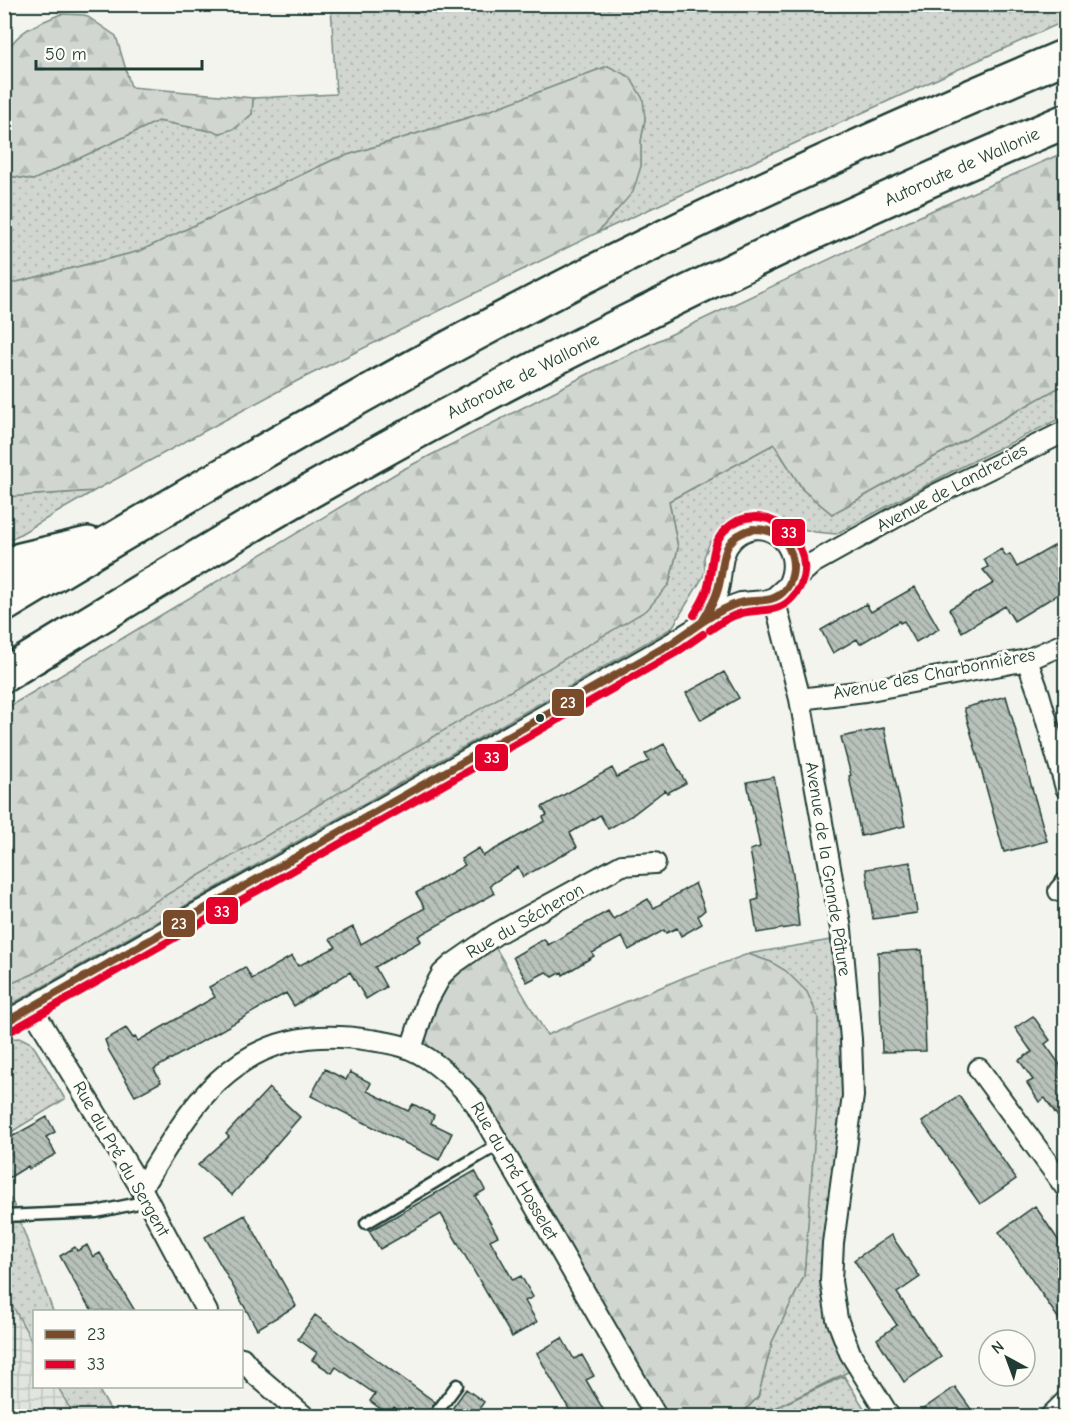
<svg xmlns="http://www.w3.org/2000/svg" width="1070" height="1421" viewBox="0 0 1070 1421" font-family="'Comic Neue',sans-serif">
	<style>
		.industrial { fill: url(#industrial-grid) }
		.grass { fill: url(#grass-dots); stroke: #788a82; stroke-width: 1.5 }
		.forest { fill: url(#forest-firs); stroke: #788a82; stroke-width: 1.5 }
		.building { fill: url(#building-back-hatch); stroke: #1f3d34; stroke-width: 1.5 }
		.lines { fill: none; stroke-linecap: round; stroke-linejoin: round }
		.lane-casing { stroke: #1f3d34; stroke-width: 15 }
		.street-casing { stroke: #1f3d34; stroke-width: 24 }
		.highway-casing { stroke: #1f3d34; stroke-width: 38 }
		.lane { stroke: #fdfcf7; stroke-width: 10 }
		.street { stroke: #fdfcf7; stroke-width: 20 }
		.highway { stroke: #fdfcf7; stroke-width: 33 }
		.bus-1-casing { stroke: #fdfcf7; stroke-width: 12 }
		.bus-2-casing { stroke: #fdfcf7; stroke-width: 12 }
		.bus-1 { stroke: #7a4b2a; stroke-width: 8 }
		.bus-2 { stroke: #e4002b; stroke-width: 8 }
		.bus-dot { fill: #1f3d34; stroke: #fdfcf7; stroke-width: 2 }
		.labels { text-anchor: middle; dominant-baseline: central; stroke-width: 6; stroke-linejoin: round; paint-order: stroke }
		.street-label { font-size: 18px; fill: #1f3d34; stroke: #fdfcf7 }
		.line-badge { stroke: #fdfcf7; stroke-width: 2 }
		.badge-label { font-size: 16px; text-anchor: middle; font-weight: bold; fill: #fff }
	</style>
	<defs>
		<pattern id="industrial-grid" width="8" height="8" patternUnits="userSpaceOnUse" patternTransform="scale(1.5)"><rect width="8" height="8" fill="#e2e5df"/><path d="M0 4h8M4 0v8" fill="none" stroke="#c1c5c0"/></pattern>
		<pattern id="grass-dots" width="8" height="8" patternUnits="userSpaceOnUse" patternTransform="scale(1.5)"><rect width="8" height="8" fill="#d1d6d1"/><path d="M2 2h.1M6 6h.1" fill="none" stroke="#b3b9b4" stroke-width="1.8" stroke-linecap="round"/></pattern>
		<pattern id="forest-firs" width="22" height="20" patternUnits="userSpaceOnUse" patternTransform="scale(1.5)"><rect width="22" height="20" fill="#d1d6d1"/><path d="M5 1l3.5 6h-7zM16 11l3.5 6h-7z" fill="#b3b9b4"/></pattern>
		<pattern id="building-back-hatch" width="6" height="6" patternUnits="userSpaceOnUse" patternTransform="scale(1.5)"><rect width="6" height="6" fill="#b9c1bb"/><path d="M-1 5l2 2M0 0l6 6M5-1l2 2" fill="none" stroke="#969e99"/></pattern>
	</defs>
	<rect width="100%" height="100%" fill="#f4f4ef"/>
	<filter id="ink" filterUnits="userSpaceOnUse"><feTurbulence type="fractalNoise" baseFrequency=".0167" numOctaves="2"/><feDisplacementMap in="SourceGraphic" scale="12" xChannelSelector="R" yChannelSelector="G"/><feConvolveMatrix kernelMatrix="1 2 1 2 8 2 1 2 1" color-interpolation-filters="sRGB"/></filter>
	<g filter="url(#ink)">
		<path class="industrial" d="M4 1190 14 1205 53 1311 34 1312V1386L97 1387 114 1416H5Z"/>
		<path class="grass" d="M1053 4 1065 21 597 233 613 215 641 166V141L645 119 608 66 483 113 335 159 140 251 5 285 4 175 33 180 158 121 221 133 252 114 253 98 336 94 331 5Z
			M1065 384V416L949 473 836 534 815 532 791 526 758 512 738 517 724 523 710 542 704 557 705 571 703 577 672 628 5 1008 4 986 33 974 669 584 678 548 669 501 774 444 803 490 832 514Z
			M94 491 15 537 5 543V497Z
			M843 938 851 1039 831 1281 858 1367 769 1411 844 1376 869 1416H739L758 1397 772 1342 804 1276 809 1205 771 962 748 954Z
			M21 1038 31 1043 36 1050 65 1099 5 1136V1039Z
			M4 1190 14 1205 53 1311 34 1312V1345L5 1292Z
			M58 1387H97L114 1416H74Z"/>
		<path class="forest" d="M61 14 85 15 116 36 131 87 253 98 252 114 236 128 221 133 158 121 33 180 5 175V54C19 29 36 25 61 14Z
			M608 66 630 77 643 99 645 119 641 141V166L633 192 597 233 297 381 94 491 5 497V285L140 251 335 159 483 113Z
			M1065 152V384L832 514 803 490 774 444 669 501 678 548 669 584 647 610 33 974 5 986V709L400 471 594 371 933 210Z
			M494 945 547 1035 685 977 748 954 771 962 786 971 807 992 818 1017 817 1106 804 1276 772 1342 758 1397 739 1416H672L660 1406 491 1108 466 1081 430 1051 424 1034 441 985Z"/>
		<path class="building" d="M1059 543 1065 554V590L1014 621 1005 606 962 632 949 609 994 583 983 570 988 567 984 559 1001 549 1006 556 1010 554 1017 567Z
			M915 587 939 629 916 642 904 621 900 623 899 621 860 644 857 639 833 653 821 630 866 604 871 612Z
			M724 672 739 698 701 720 686 693Z
			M1006 696 1047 841 1004 852 964 708Z
			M884 728 905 826 861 836 849 776 851 775 841 737Z
			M664 744 686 783 667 793 665 790 631 816 608 829 600 815 570 833 577 847 523 877 518 867 490 885 494 894 418 936 421 941 375 967 386 987 366 999 350 972 294 1006 286 993 154 1069 161 1082 135 1096 109 1051 105 1040 126 1028 133 1038 135 1037 138 1041 215 997 209 987 245 967 252 979 292 956 298 966 336 947 330 939 353 927 361 944 425 908 416 893 465 865 461 859 479 848 483 856 545 821 543 817 547 815 542 807 612 768 617 777 649 761 645 754Z
			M774 777 793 874 799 926 757 933 752 901 759 899 750 850 760 847 747 782Z
			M910 862 917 913 873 919 866 869Z
			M695 883 705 910 698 916 702 924 681 936 677 928 666 933 664 930 629 950 622 937 592 953 594 956 563 975 562 972 553 977 546 972 527 982 513 957 544 939 548 945 608 911 613 919 648 899 654 908Z
			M922 950 926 1051 882 1052 878 952Z
			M1033 1016 1050 1040 1045 1044 1065 1072V1127L1045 1098 1039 1102 1027 1083 1033 1080 1019 1060 1032 1052 1015 1028Z
			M325 1069 346 1080 350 1072 371 1083 367 1091 408 1111 413 1104 434 1115 431 1123 452 1133 439 1160 311 1096Z
			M269 1088 300 1117 232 1195 198 1165 229 1137 226 1134Z
			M959 1096 1016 1179 980 1204 922 1122Z
			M47 1117 55 1132 46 1137 56 1154 29 1169 28 1166 4 1181V1141Z
			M475 1171 485 1190 475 1196 498 1236 490 1240 513 1280 521 1276 533 1297 525 1301 537 1322 512 1337 441 1214 380 1249 369 1231Z
			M1035 1206 1065 1250V1260L1056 1267 1065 1281V1328L999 1232Z
			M245 1215 296 1306 257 1329 205 1237Z
			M891 1235 920 1277 897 1293 941 1357 904 1382 877 1339 897 1325 854 1260Z
			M87 1245 93 1257 100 1253 135 1311H93L85 1301 60 1256 75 1247 77 1251Z
			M315 1315 435 1402 427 1416H407L394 1407 389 1415 370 1401 375 1394 336 1367 332 1373 312 1360 317 1353 298 1339Z
			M562 1338 574 1359 582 1355 594 1376 586 1380 607 1416H573L545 1368 537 1353Z
			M955 1387 976 1416H913Z
			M466 1389 484 1402 474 1416H443L447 1411 449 1413Z"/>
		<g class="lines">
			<defs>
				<path id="lane" d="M4 1216 96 1212 148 1201
					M366 1223 499 1144
					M434 1416 457 1385"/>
				<path id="street" d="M774 598 800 699 841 929 851 1039 853 1096 833 1243 831 1281 837 1319 850 1353 889 1416
					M702 622C708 612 714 603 717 593 723 575 718 555 732 540 761 509 808 544 788 585
					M1027 660 1039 694 1066 788
					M800 699 865 691 1027 660 1066 643
					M1059 891 1066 883
					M32 1008 141 1188 207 1312
					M4 1023 672 643 730 607 741 603 765 601 774 598 813 563 937 494 1066 431
					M411 1049 426 1003 442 974 453 964 496 934 622 865 655 863
					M979 1069 1066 1188
					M141 1188C165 1152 187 1110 218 1081 263 1039 312 1031 370 1040 383 1042 398 1044 410 1049 433 1058 461 1085 476 1104L656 1416
					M242 1358 256 1375 304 1416
					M1051 1416 1066 1401"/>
				<path id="highway" d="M4 569 20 560 88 544
					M4 605C200 487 397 371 601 268 753 192 909 122 1066 56
					M4 675C104 614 202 553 303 495 549 354 805 231 1066 121"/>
			</defs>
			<use href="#lane" class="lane-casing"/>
			<use href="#street" class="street-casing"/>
			<use href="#highway" class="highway-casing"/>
			<use href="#lane" class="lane"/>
			<use href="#street" class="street"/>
			<use href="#highway" class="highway"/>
			<defs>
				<path id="bus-1" d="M752 529C765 529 776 531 785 542 799 560 795 592 771 599 760 602 749 600 739 603 725 607 713 615 702 622 708 612 715 601 718 589 726 561 718 539 752 529Z
					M4 1023 672 643 702 622"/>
				<path id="bus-2" d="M694 615C699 606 706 597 708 586 713 568 710 545 725 530 769 488 833 558 790 600 777 613 759 609 742 613 730 616 720 623 710 630
					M9 1032 677 652 703 634"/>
			</defs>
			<use href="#bus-1" class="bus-1-casing"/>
			<use href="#bus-2" class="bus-2-casing"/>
			<use href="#bus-1" class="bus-1"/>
			<use href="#bus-2" class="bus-2"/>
		</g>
	</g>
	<circle class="bus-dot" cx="540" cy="718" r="5"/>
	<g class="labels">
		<g class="street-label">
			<text transform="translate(962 167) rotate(-24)">Autoroute de Wallonie</text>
			<text transform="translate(523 376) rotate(-27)">Autoroute de Wallonie</text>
			<text transform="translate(952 488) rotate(-28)">Avenue de Landrecies</text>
			<text transform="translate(934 674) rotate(-11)">Avenue des Charbonnières</text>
			<text transform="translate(828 869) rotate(81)">Avenue de la Grande Pâture</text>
			<text transform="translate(525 921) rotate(-30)">Rue du Sécheron</text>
			<text transform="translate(121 1159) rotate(60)">Rue du Pré du Sergent</text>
			<text transform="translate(514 1171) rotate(60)">Rue du Pré Hosselet</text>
		</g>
	</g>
	<g class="line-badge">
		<rect x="771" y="518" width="35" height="29" rx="6" fill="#e4002b"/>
		<rect x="551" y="688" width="34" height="29" rx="6" fill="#7a4b2a"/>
		<rect x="474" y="743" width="35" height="29" rx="6" fill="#e4002b"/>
		<rect x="205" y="896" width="34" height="29" rx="6" fill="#e4002b"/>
		<rect x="162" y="909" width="34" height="29" rx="6" fill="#7a4b2a"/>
	</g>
	<g class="badge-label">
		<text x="789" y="538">33</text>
		<text x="568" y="708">23</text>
		<text x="492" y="763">33</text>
		<text x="222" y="917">33</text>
		<text x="179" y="929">23</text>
	</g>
	<rect width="1070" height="1421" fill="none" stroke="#fdfcf7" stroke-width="24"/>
	<rect x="12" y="12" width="1046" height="1397" fill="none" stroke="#1f3d34" stroke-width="2" filter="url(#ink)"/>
	<rect x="33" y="1310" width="210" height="78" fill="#fdfcf7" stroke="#a4b0a9" stroke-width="1.5"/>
	<rect x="45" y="1330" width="30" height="9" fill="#7a4b2a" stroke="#a4b0a9" stroke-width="1.5"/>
	<text x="87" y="1340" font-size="18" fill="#1f3d34">23</text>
	<rect x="45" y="1360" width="30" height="9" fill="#e4002b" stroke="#a4b0a9" stroke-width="1.5"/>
	<text x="87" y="1370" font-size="18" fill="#1f3d34">33</text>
	<g transform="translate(1007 1358) rotate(319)"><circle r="28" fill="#fdfcf7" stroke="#a4b0a9" stroke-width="1.5"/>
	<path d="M0-4.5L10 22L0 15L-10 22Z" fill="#1f3d34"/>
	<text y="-9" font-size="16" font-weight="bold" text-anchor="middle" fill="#1f3d34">N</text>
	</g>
	<path d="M36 60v9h166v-9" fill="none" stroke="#1f3d34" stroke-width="3"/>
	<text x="45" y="60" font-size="18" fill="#1f3d34" stroke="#fdfcf7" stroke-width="4.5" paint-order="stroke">50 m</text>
</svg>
